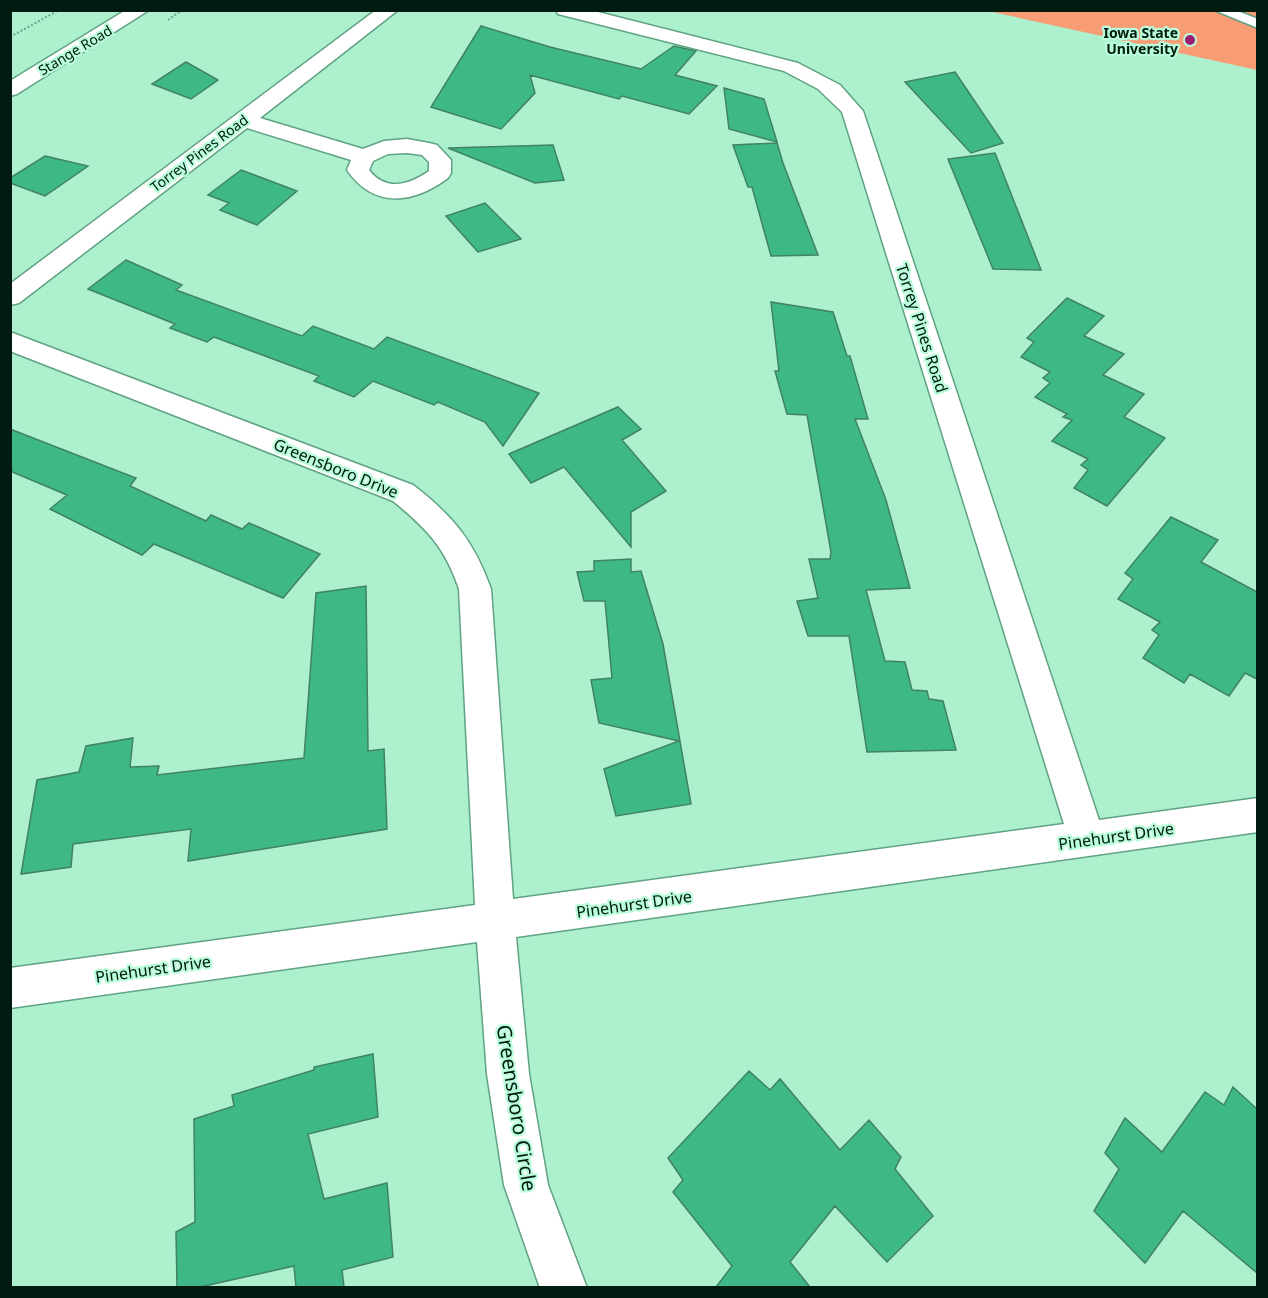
<svg xmlns="http://www.w3.org/2000/svg" width="1268" height="1298" viewBox="0 0 1268 1298" font-family="'Noto Sans',sans-serif">
	<style>
		.green { fill: #f89c76 }
		.building { fill: #3eb887; stroke: #408264; stroke-width: 1.5 }
		.lines { fill: none; stroke-linecap: round; stroke-linejoin: round }
		.lane-casing { stroke: #60a283; stroke-width: 3 }
		.street-casing { stroke: #60a283; stroke-width: 3 }
		.secondary-casing { stroke: #60a283; stroke-width: 3 }
		.path { stroke: #70a68c; stroke-width: 2; stroke-dasharray: 2 2; stroke-linecap: butt }
		.lane { fill: #fff; fill-rule: evenodd }
		.street { fill: #fff; fill-rule: evenodd }
		.secondary { fill: #fff; fill-rule: evenodd }
		.poi-dot { fill: #991d75; stroke: #b9fddb; stroke-width: 2 }
		.labels { text-anchor: middle; dominant-baseline: central; stroke-width: 4.5; stroke-linejoin: round; paint-order: stroke }
		.far-poi-label { font-size: 14px; font-weight: bold; fill: #011b10; stroke: #b9fddb; text-anchor: end }
		.far-street-label { font-size: 14px; fill: #011b10; stroke: #b9fddb }
		.street-label { font-size: 16px; fill: #011b10; stroke: #b9fddb }
		.near-street-label { font-size: 20px; fill: #011b10; stroke: #b9fddb }
	</style>
	<rect width="100%" height="100%" fill="#acf0ce"/>
	<path class="green" d="M988 11H1257V70Z"/>
	<path class="building" d="M481 26 550 47 641 69 674 46 696 51 675 75 717 86 689 114 622 96 619 99 530 75 535 93 501 129 431 107Z
		M186 62 218 80 191 99 152 84Z
		M955 72 1003 143 971 153 905 82Z
		M724 88 764 99 777 142 729 129Z
		M777 143 783 163 818 255 771 256 752 187H748L733 145Z
		M553 145 564 180 535 183 448 148Z
		M995 153 1041 270 993 269 948 159Z
		M45 156 88 166 45 196 10 183V178Z
		M241 170 297 191 257 225 220 210 229 203 208 195Z
		M485 203 521 239 478 252 446 216Z
		M126 260 182 285 176 290 302 336 313 326 374 349 387 337 539 393 503 446 485 422 438 402 434 405 373 381 354 397 314 381 319 376 214 337 207 342 170 328 175 324 88 289Z
		M1067 298 1104 316 1084 336 1124 354 1103 375 1144 394 1124 417 1165 438 1107 506 1074 488 1088 470 1081 465 1088 459 1052 441 1072 420 1063 417 1067 414 1035 397 1050 383 1043 378 1050 372 1021 357 1034 342 1027 338Z
		M771 302 833 312 847 356H850L868 419H855L886 500 910 588 866 590 885 661 905 662 912 690 927 691 929 699 943 701 956 750 867 752 849 636H808L797 601 818 598 809 559H830L831 552 807 415 787 414 775 371H779Z
		M618 407 641 429 622 440 666 491 631 512V547L564 467 531 483 509 454Z
		M10 429 136 478 130 486 206 521 211 515 242 529 249 523 320 554 283 598 154 544 142 555 50 509 67 495 10 471Z
		M1171 517 1218 540 1201 562 1257 592V679L1245 673 1229 696 1190 674 1184 683 1143 658 1159 635 1152 630 1160 622 1118 599 1133 579 1125 573Z
		M631 559V572L641 571 663 644 691 804 616 816 604 769 679 741 599 723 591 680 612 678 605 601H584L577 572 594 571V561Z
		M366 586 368 751 384 749 387 829 188 861 191 829 73 844 71 867 21 874 37 780 79 772 86 746 133 738 130 767 159 766 157 775 304 758 316 593Z
		M373 1054 378 1117 308 1134 324 1199 387 1183 393 1257 342 1270 344 1287H296L294 1266 200 1287H177L176 1232 195 1222 194 1119 234 1106 232 1095 314 1070V1067Z
		M749 1071 770 1090 780 1079 840 1150 869 1120 901 1157 895 1169 933 1216 887 1262 835 1206 790 1262 810 1287H716L732 1266 673 1192 683 1180 668 1158Z
		M1233 1087 1257 1109V1273L1183 1211 1145 1263 1094 1211 1119 1169 1105 1153 1125 1118 1162 1152 1205 1092 1224 1105Z"/>
	<g class="lines">
		<defs>
			<path id="lane" d="M1214 10H1235L1258 19V28Z"/>
			<path id="street" d="M376 10H398L260 118 363 149 384 141 407 139 429 143 437 145 451 160V173L448 178C413 204 374 209 347 170L351 160 247 128 19 303 10 305V284ZM407 153 422 155 429 162V171C409 185 386 192 369 170L373 161 388 154Z
				M556 10H590L798 63 840 85 863 111 1099 820 1258 798V832L516 937 529 1074 548 1185 587 1288H540L504 1185 487 1074 477 942 10 1008V968L475 905 459 589C445 547 426 528 393 501L10 351V332L413 485C453 516 474 541 491 589L513 899 1064 824 842 112 818 89 784 71 558 14Z"/>
			<path id="secondary" d="M126 10H149L17 94 10 96V81Z"/>
		</defs>
		<use href="#lane" class="lane-casing"/>
		<use href="#street" class="street-casing"/>
		<use href="#secondary" class="secondary-casing"/>
		<path class="path" d="M168 20 182 10
			M10 37 59 10"/>
		<use href="#lane" class="lane"/>
		<use href="#street" class="street"/>
		<use href="#secondary" class="secondary"/>
	</g>
	<circle class="poi-dot" cx="1190" cy="40" r="6"/>
	<g class="labels">
		<g class="far-poi-label">
			<text x="1178" y="32">Iowa State<tspan x="1178" dy="16">University</tspan></text>
		</g>
		<g class="far-street-label">
			<text transform="translate(75 50) rotate(-31)">Stange Road</text>
			<text transform="translate(199 153) rotate(-37)">Torrey Pines Road</text>
		</g>
		<g class="street-label">
			<text transform="translate(922 328) rotate(72)">Torrey Pines Road</text>
			<text transform="translate(336 468) rotate(22)">Greensboro Drive</text>
			<text transform="translate(1116 836) rotate(-8)">Pinehurst Drive</text>
			<text transform="translate(634 904) rotate(-8)">Pinehurst Drive</text>
			<text transform="translate(153 969) rotate(-8)">Pinehurst Drive</text>
		</g>
		<g class="near-street-label">
			<text transform="translate(517 1108) rotate(81)">Greensboro Circle</text>
		</g>
	</g>
	<rect width="1268" height="1298" fill="none" stroke="#011b10" stroke-width="24"/>
</svg>
